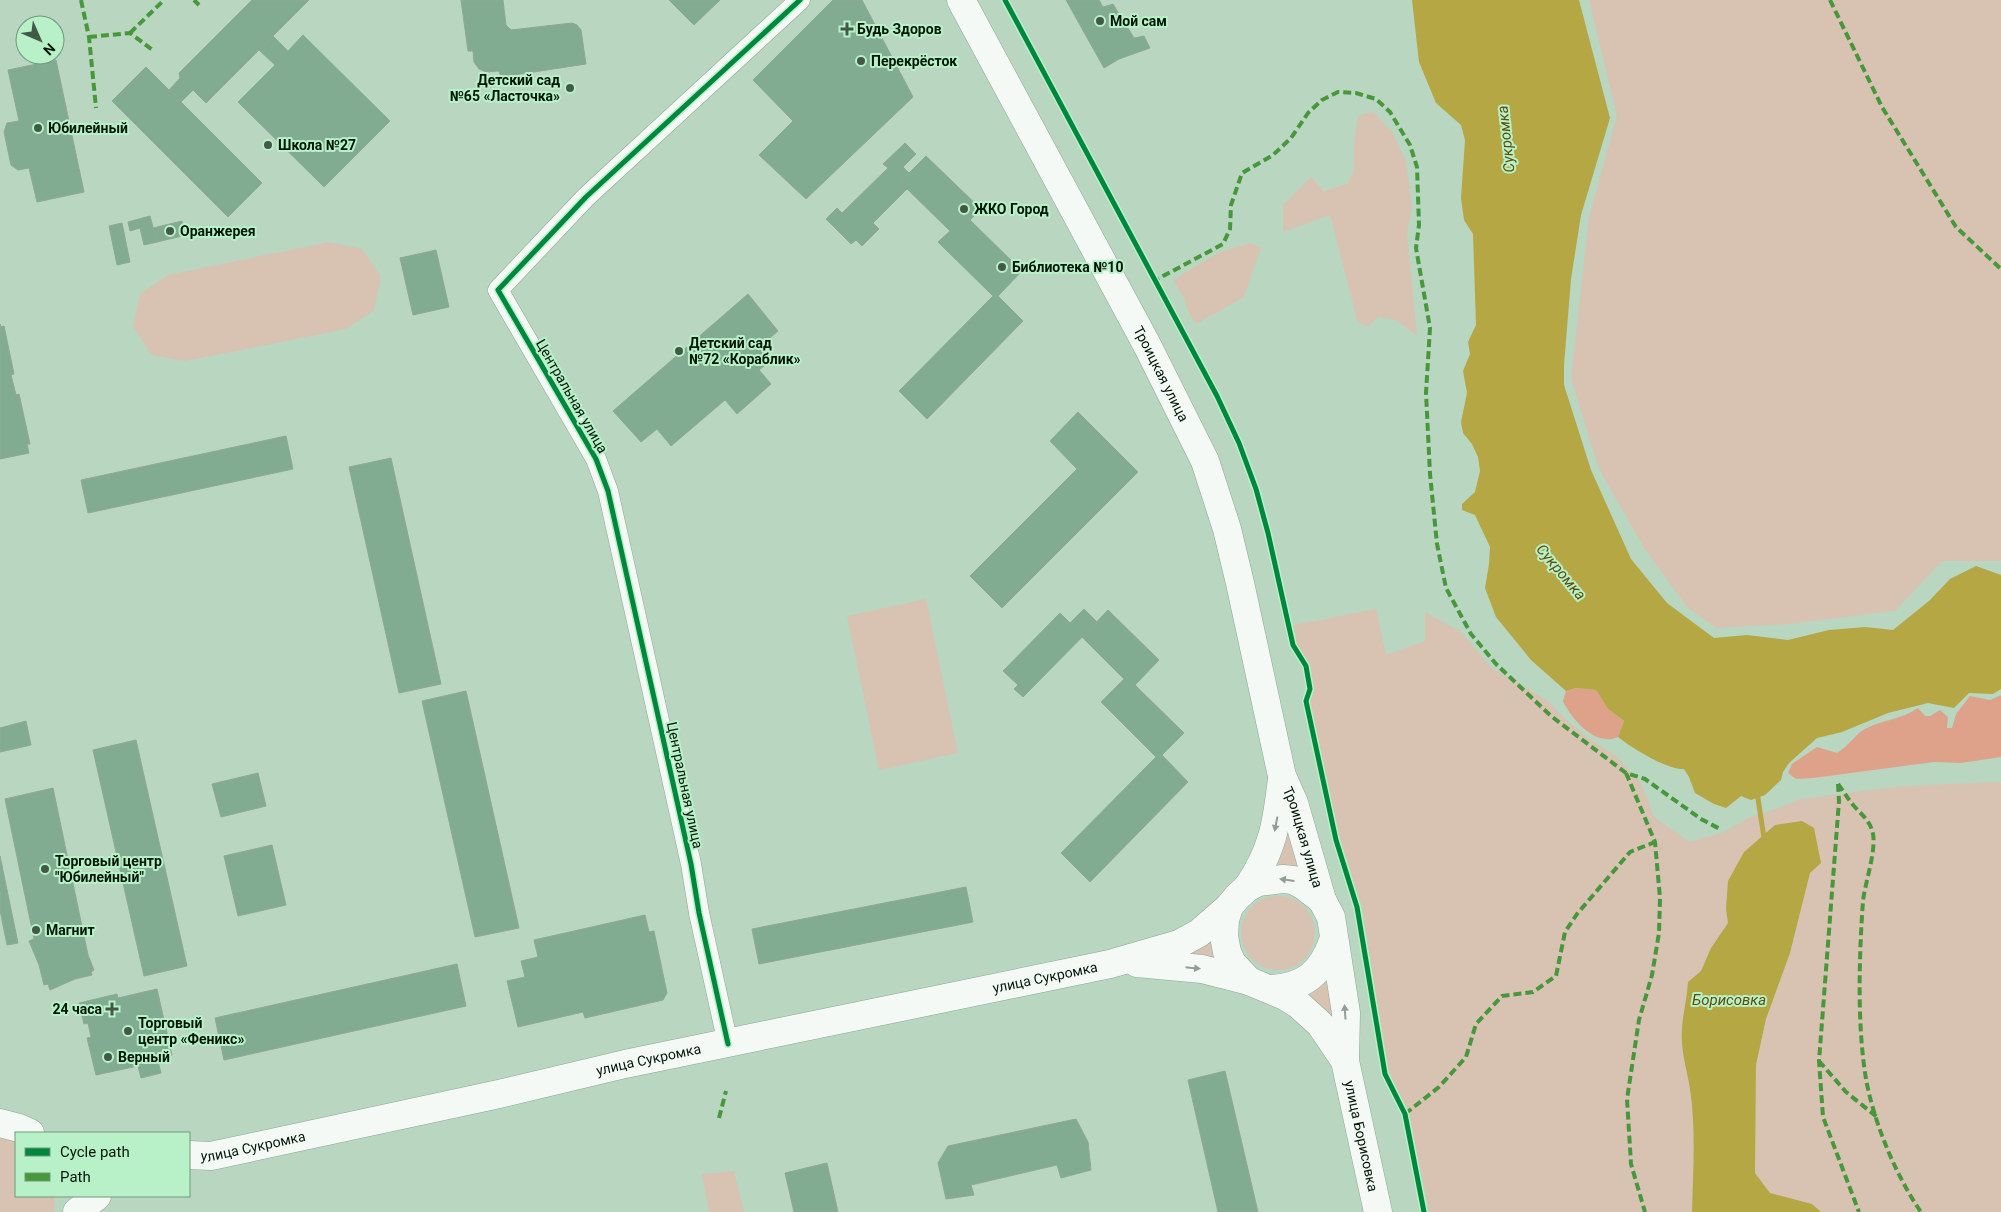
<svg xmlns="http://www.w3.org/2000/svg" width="2001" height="1212" viewBox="0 0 2001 1212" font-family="Roboto,sans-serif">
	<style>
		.green { fill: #d8c3b2 }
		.forest { fill: #dea28a }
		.water { fill: #b5a744 }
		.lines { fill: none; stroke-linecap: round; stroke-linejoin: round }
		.stream { stroke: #b5a744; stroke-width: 5 }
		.building { fill: #82ac92; stroke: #90a896 }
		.street-casing { stroke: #8ea695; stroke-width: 21 }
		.secondary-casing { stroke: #8ea695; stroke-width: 29 }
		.street { stroke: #f4f9f6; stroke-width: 20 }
		.secondary { stroke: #f4f9f6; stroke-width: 28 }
		.quiet { stroke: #47983a; stroke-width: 4; stroke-dasharray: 8 4; stroke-linecap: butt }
		.cycleway-casing { stroke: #b8f1c7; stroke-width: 8 }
		.cycleway { stroke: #00873e; stroke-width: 5 }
		.oneway { fill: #939e97 }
		.poi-dot { fill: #425948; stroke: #b8f1c7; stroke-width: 2 }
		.labels { text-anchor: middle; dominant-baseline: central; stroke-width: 4; stroke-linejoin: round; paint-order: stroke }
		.poi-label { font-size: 14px; font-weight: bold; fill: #021608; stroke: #b8f1c7; text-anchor: start }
		.street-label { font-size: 14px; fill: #021608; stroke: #b8f1c7 }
		.water-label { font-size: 15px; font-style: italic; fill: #5d4c0e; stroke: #b8f1c7 }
	</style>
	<rect width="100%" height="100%" fill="#b8d6c0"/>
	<path class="green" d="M1589 0H2001V561H1942L1895 611 1791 624 1716 628 1687 607 1644 548 1599 469 1571 379 1589 217 1617 116Z
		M1373 111 1392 132 1406 161 1412 208 1407 233 1417 336 1396 320 1378 317 1369 326 1358 323 1330 215 1283 232V205L1311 177 1324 191 1347 184 1354 170V143L1358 116Z
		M329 242 362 249 381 277 374 310 346 329 185 361 152 355 133 327 140 294 168 275Z
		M1249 243 1261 247 1244 297 1196 324 1188 311 1184 298 1173 280 1218 253Z
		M926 599 958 753 879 770 847 616Z
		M1376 609 1386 655 1425 641V612L1461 632 1492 668 1547 700 1564 718 1587 737 1616 756 1641 783 1654 817 1690 842 1724 832 1750 817 1776 809 1801 799 1902 786 2001 782V1212H1821L1812 1204 1770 1193 1755 1173 1756 1065 1766 1019 1790 953 1810 872 1726 909 1728 923 1711 948 1701 971 1688 983C1687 998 1683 1013 1682 1028 1680 1049 1687 1069 1690 1089 1696 1130 1693 1171 1692 1212H1429L1408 1110 1388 1073 1362 907 1341 843 1309 701C1317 672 1308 669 1297 645 1295 639 1295 632 1294 625Z
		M1288 821 1302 868 1289 865H1276L1282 850Z
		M1241 933a37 37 0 1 1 74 0a37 37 0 1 1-74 0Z
		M1209 936 1212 955 1215 961 1160 957Z
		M1331 979 1340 1031 1307 997Z
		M0 1138 16 1143V1196H55L54 1212H0Z
		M734 1171 744 1212H709L702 1174Z"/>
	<path class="forest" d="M1576 688 1596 690 1608 709 1624 721 1618 737C1615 738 1610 740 1606 739 1588 738 1570 716 1563 701L1566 691Z
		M2001 695V757L1961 763 1934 762 1813 778 1796 779 1788 773 1792 764 1817 747 1837 753C1849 746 1857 732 1867 728 1883 720 1902 719 1918 708L1925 716H1930L1940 710 1948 717 1947 728H1952L1956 714 1970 696 1990 700Z"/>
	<path class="water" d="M1412 0H1579L1610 118 1581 215 1571 279 1564 365V385L1591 470 1631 559 1667 603 1714 638 1747 635 1788 640 1829 630 1865 627 1893 630 1929 601 1950 579 1976 566 2001 575V689L1993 694 1969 693 1954 708 1928 703 1888 713 1842 732 1817 738 1789 763 1783 772 1781 780 1765 795 1751 800 1741 796 1726 808 1714 804 1695 793 1689 777 1684 769C1667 770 1632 748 1618 737L1624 721 1608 709 1596 690 1576 688 1566 691 1531 660 1496 617 1485 588 1489 564 1490 547 1475 515 1462 510V504L1475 492 1480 471 1478 457 1472 444 1463 433 1461 422 1467 393 1463 371 1470 354 1468 342 1476 325 1473 234 1464 220 1461 198 1465 140 1461 125 1436 103 1419 62Z
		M1802 821 1814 828 1821 863 1810 873 1790 953 1766 1019 1756 1065 1755 1173 1770 1193 1812 1204 1821 1212H1692C1693 1171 1696 1130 1690 1089 1687 1069 1680 1049 1682 1028 1683 1013 1687 998 1688 982L1701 971 1711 948 1728 923 1726 909 1728 881 1744 852 1775 825Z"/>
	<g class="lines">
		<path class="stream" d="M1757 792 1764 838 1762 842"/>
	</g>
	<path class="building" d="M252 0H309L206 103 193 90 181 102 169 90 180 78 179 73Z
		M461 0H503L506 25 511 30 572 23 577 25 581 30 586 64 501 77 499 71 486 72 479 69 474 62 473 51H468Z
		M669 0H720L694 25Z
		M833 0H862L913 97 806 199 759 155 793 121 753 80Z
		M1066 0H1099L1103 7 1113 4 1134 38 1144 36 1150 48 1119 59 1104 68Z
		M303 35 390 121 324 187 238 102 275 65 259 50 273 36 288 51Z
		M56 60 84 192 37 202 29 168 18 170 11 165 4 132 7 123 19 121 8 70Z
		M146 67 262 183 228 217 112 101Z
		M905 143 916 154 903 167 909 173 900 182 907 189 873 223 879 229 862 246 856 240 851 244 826 219 837 208 842 213 888 168 883 164Z
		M926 156 981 209 970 220 1022 271 998 296 1023 321 927 419 899 391 993 296 938 242 950 231 900 182Z
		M150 216 157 242 144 245 140 228 130 231 128 222Z
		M182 221 186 235 157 242 153 228Z
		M122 223 130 262 117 265 109 226Z
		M436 250 449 307 413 315 400 258Z
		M748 294 778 331 762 345 773 359 759 370 771 384 737 414 725 400 671 446 657 429 641 442 613 411Z
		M0 324 1 327 4 326 14 374 11 375 16 395 19 394 30 444H27L29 453 0 459Z
		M1078 412 1138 472 1002 608 970 576 1077 469 1050 441Z
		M286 436 293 469 88 513 81 480Z
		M391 458 441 684 399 693 349 467Z
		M1084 609 1097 622 1023 697 1014 689 1018 685 1003 671 1060 613 1070 623Z
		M1108 610 1159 660 1135 685 1184 733 1162 755 1188 782 1090 882 1061 853 1156 757 1101 702 1124 679 1082 637Z
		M466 691 519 928 475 937 422 701Z
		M26 721 31 745 0 752V728Z
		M136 740 187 966 144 976 93 750Z
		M258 773 266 806 221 817 212 784Z
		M53 788 88 955 94 970 91 972 92 975 75 979 50 990 48 984 44 985 39 965 29 941 34 939 5 799Z
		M272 845 286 905 238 916 224 856Z
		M0 856 18 943 7 945 0 910Z
		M966 887 973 922 759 964 752 929Z
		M645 915 649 932 654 931 667 993 663 1000 585 1018 583 1012 518 1027 507 981 525 977 521 961 538 957 534 940Z
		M457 964 466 1006 224 1060 215 1018Z
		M157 989 172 1055 157 1058 161 1073 141 1078 138 1066 96 1075 87 1038 91 1037 88 1023 84 1024 79 1003 117 994 118 998Z
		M1225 1071 1258 1212H1218L1188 1080Z
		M1076 1119 1088 1142 1091 1170 1061 1178 1057 1165 971 1185 974 1195 946 1199 938 1163 948 1146Z
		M827 1163 838 1212H794L785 1173Z"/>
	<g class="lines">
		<defs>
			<path id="street" d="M728 1044 699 913 691 864 608 491 596 459 498 290 586 197 800 0"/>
			<g id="secondary">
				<path id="s1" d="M961 0 1147 345 1205 461 1227 529 1240 583 1282 776 1294 803 1322 900"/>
				<path d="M1247 888C1273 851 1277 822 1282 778"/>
				<path d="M1137 963 1202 969 1249 981"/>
				<path d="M1270 989C1305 988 1322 972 1333 941"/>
				<path id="s2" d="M1345 1061 1320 1024 1298 1004 1285 996 1249 981 1232 963 1227 952 1224 936 1225 920 1229 907 1237 897 1247 888 1258 882 1283 879 1293 880 1304 886 1322 900 1331 917 1346 1013 1345 1061 1378 1212"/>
				<path d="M0 1123 19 1128 30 1133"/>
				<path id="s3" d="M189 1155 211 1156 499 1094 625 1064 1110 964 1179 944 1199 933 1229 907"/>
				<path d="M77 1212 97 1196"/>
			</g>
		</defs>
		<use href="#street" class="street-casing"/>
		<use href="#secondary" class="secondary-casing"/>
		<use href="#street" class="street"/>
		<use href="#secondary" class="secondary"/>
		<path class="quiet" d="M81 0 89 37 96 108
			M194 0 199 5
			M1830 0 1882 107 1956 227 2001 269
			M130 33 164 0
			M89 37 130 33 154 51
			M1152 282 1223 244 1230 229 1231 205 1242 173 1273 155 1291 138 1308 113 1322 100 1338 92 1356 93 1376 99 1390 112 1410 145 1417 167 1419 225 1416 248 1430 328 1426 393 1430 474 1437 544 1446 588 1471 634 1496 664 1551 716 1626 773 1645 779 1701 819 1720 829
			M1626 773 1655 842 1660 898 1659 933 1652 975 1639 1020 1627 1099 1631 1164 1645 1212
			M1838 784C1844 792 1848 799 1854 806 1861 814 1869 820 1872 830 1878 847 1865 882 1863 901 1859 957 1857 1025 1866 1079 1874 1123 1896 1176 1921 1212
			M1838 784 1839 801 1819 1061 1823 1117 1859 1212
			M1819 1061 1846 1092 1877 1117
			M1405 1114 1439 1087 1466 1057 1476 1024 1502 996 1533 992 1556 976 1565 932 1577 914 1630 852 1655 842
			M719 1118 726 1091"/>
		<defs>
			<path id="cycleway" d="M1005 0 1217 396 1239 443 1256 489 1268 533 1293 645 1306 666 1310 689 1306 701 1336 840 1357 907 1385 1074 1405 1114 1424 1212
				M728 1044 699 913 691 864 608 491 596 459 498 290 586 197 800 0"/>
		</defs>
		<use href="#cycleway" class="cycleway-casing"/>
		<use href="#cycleway" class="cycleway"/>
	</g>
	<defs><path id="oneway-solid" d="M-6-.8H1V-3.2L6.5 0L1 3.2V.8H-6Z" transform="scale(1.25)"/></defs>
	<g class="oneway">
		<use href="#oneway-solid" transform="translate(1276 824) rotate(101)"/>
		<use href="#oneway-solid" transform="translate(1287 880) rotate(-172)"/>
		<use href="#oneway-solid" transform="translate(1193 968) rotate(6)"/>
		<use href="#oneway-solid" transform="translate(1345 1012) rotate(-94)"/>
	</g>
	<g class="poi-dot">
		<circle cx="1100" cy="21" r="5"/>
		<path d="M844.5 21.5h5v5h5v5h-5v5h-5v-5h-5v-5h5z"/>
		<circle cx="861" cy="61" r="5"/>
		<circle cx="570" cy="88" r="5"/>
		<circle cx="38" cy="128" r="5"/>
		<circle cx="268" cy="145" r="5"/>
		<circle cx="964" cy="209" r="5"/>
		<circle cx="170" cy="231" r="5"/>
		<circle cx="1002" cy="267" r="5"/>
		<circle cx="679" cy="351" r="5"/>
		<circle cx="45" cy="869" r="5"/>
		<circle cx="36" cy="930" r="5"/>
		<path d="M109.5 1001.5h5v5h5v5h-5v5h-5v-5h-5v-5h5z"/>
		<circle cx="128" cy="1031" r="5"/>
		<circle cx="108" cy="1057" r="5"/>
	</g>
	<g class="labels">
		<g class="poi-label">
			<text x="1110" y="21">Мой сам</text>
			<text x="857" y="29">Будь Здоров</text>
			<text x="871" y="61">Перекрёсток</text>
			<text x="560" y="80" text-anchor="end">Детский сад<tspan x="560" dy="16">№65 «Ласточка»</tspan></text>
			<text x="48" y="128">Юбилейный</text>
			<text x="278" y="145">Школа №27</text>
			<text x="974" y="209">ЖКО Город</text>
			<text x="180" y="231">Оранжерея</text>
			<text x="1012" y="267">Библиотека №10</text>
			<text x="689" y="343">Детский сад<tspan x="689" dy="16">№72 «Кораблик»</tspan></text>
			<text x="55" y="861">Торговый центр<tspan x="55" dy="16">"Юбилейный"</tspan></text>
			<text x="46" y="930">Магнит</text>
			<text x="102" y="1009" text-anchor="end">24 часа</text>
			<text x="138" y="1023">Торговый<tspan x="138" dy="16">центр «Феникс»</tspan></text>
			<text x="118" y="1057">Верный</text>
		</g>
		<g class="street-label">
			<text stroke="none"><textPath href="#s1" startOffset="424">Троицкая улица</textPath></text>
			<text transform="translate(572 396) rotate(60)">Центральная улица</text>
			<text transform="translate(685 785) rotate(78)">Центральная улица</text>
			<text stroke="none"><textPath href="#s1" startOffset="911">Троицкая улица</textPath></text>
			<text stroke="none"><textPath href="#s3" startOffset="875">улица Сукромка</textPath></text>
			<text stroke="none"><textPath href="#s3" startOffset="470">улица Сукромка</textPath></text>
			<text stroke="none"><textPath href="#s2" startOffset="562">улица Борисовка</textPath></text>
			<text stroke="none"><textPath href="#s3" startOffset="65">улица Сукромка</textPath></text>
		</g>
		<g class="water-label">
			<text transform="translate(1506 139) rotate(-96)">Сукромка</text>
			<text transform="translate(1561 572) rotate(50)">Сукромка</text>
			<text x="1729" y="1000">Борисовка</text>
		</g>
	</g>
	<rect x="15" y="1132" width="175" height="65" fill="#b8f1c7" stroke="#6f997b"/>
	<rect x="25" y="1148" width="25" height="8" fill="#00873e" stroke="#6f997b"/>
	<text x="60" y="1157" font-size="15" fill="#021608">Cycle path</text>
	<rect x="25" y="1173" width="25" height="8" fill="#47983a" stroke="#6f997b"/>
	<text x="60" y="1182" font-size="15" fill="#021608">Path</text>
	<g transform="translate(40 40) rotate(135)"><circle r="24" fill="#b8f1c7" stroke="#6f997b"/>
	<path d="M0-4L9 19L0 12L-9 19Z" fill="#425948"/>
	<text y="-8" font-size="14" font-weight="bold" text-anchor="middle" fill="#021608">N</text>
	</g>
</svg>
